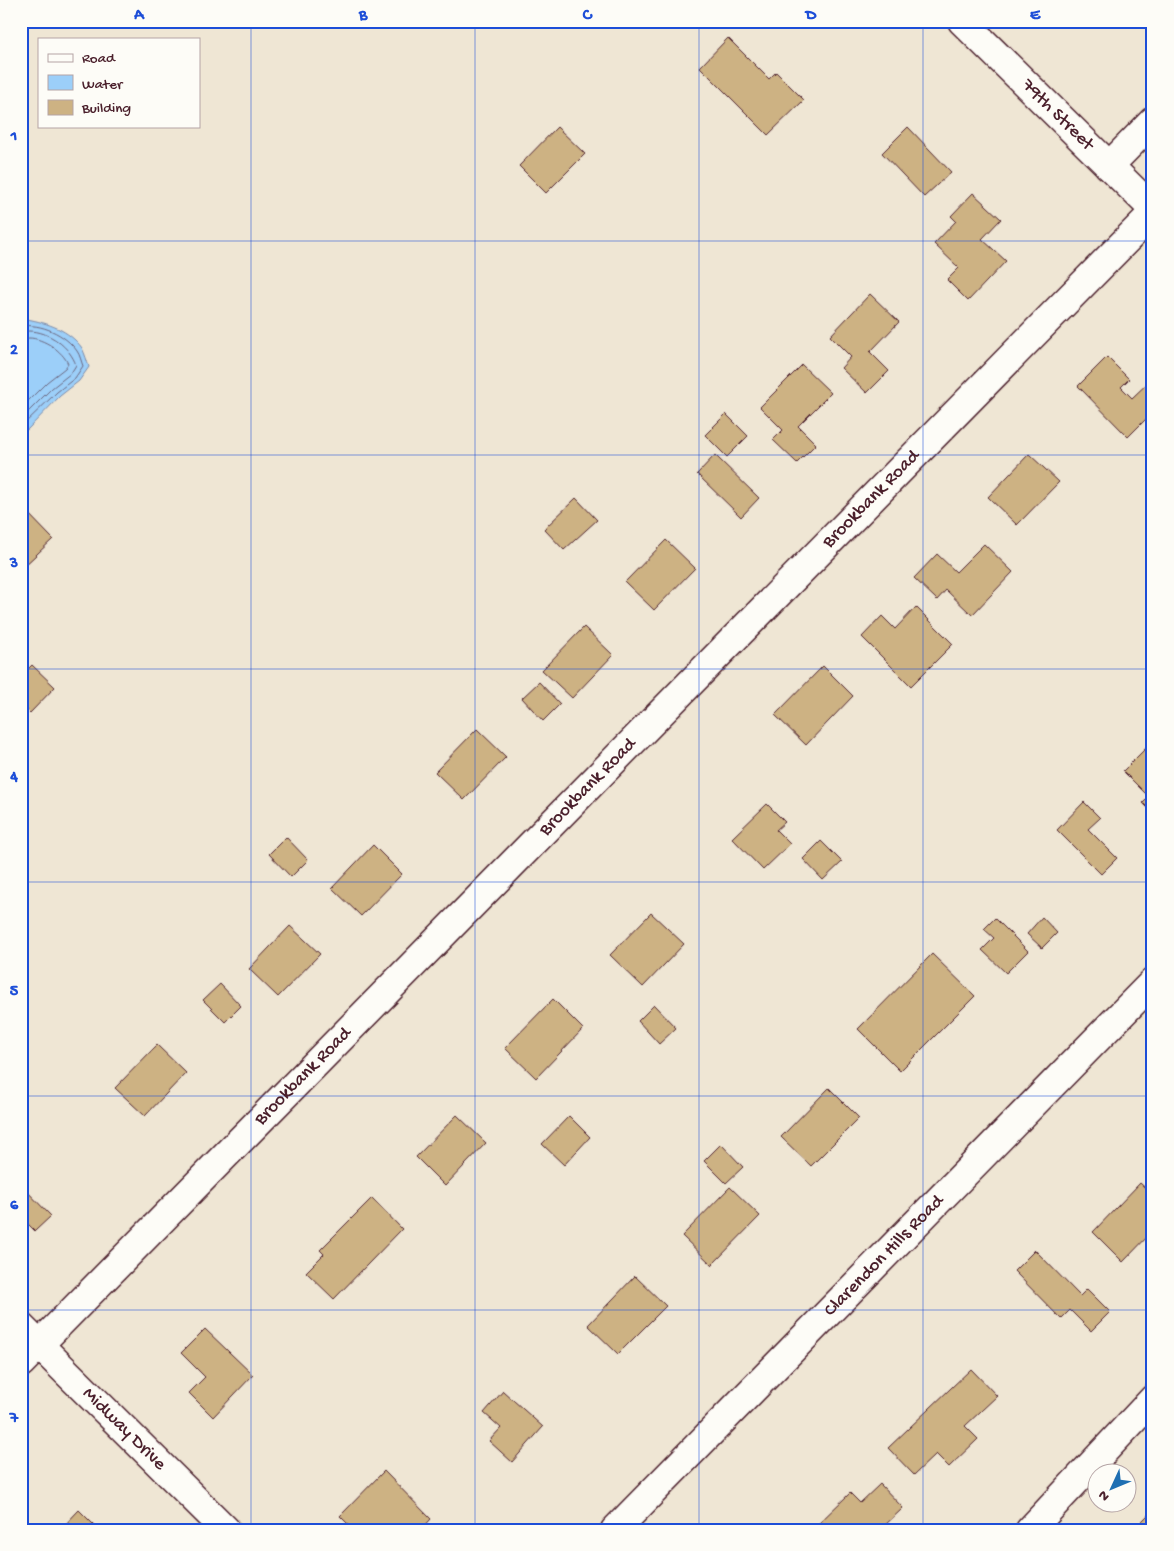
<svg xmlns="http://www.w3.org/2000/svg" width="1174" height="1551" viewBox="0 0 1174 1551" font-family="'Gochi Hand',sans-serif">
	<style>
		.water { fill: #9ccff9; stroke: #7b89a7 }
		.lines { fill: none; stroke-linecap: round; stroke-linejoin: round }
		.shore { stroke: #6b657d; stroke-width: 1 }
		.building { fill: #cdb283; stroke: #4a1f2b }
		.minor-casing { stroke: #4a1f2b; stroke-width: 31 }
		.minor { stroke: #fdfcf7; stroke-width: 28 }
		.grid { fill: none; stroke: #1d4ed8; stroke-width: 1; stroke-opacity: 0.55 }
		.labels { text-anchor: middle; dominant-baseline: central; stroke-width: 4.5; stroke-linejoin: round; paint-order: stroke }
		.street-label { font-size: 19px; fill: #4a1f2b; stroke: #fdfcf7 }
		.neatline { fill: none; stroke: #1d4ed8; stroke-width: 2 }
		.grid-label { font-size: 16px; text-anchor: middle; font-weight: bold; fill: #1d4ed8 }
	</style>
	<rect width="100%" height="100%" fill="#efe6d4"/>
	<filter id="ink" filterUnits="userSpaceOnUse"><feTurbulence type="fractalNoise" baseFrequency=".02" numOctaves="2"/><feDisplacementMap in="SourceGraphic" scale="10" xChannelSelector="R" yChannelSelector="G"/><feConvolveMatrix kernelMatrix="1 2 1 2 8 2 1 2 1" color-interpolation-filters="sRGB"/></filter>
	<g filter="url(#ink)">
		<path class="water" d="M27 319C48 323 69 330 82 348 85 354 87 361 89 367L79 381 60 396 28 429 21 433V321Z"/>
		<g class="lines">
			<path class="shore" d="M21 326C41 323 65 334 77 351 80 355 81 361 83 366L75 378 57 392 21 427
				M21 332C24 332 27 331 29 331 49 331 70 347 76 365L71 373 52 388 21 419
				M21 339C24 339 27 338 29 338 43 338 63 351 68 364L65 368 47 382 21 408"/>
		</g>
		<path class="building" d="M728 38 769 79 776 72 804 100 768 135 700 67Z
			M557 127 585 154 546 193 519 166Z
			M908 127 951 172 924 197 882 153Z
			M973 193 1001 219 982 239 1006 261 968 301 947 280 959 268 934 244 956 221 951 216Z
			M870 294 899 322 870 352 889 371 867 393 841 368 851 357 830 336Z
			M1107 357 1129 379 1121 387 1132 398 1153 378V412L1128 437 1078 386Z
			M802 365 831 393 798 426 816 444 797 463 773 440 783 430 760 407Z
			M726 414 748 436 727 457 705 435Z
			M1029 454 1059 482 1017 525 988 497Z
			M715 455 759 498 741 517 697 474Z
			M576 498 597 520 564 550 544 529Z
			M23 508 53 539 21 569V510Z
			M666 540 695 568 654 610 625 582Z
			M984 544 1013 572 972 615 946 590 937 600 914 578 937 554 956 572Z
			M916 607 953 644 911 686 862 637 882 616 895 629Z
			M584 627 613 655 572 698 542 670Z
			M32 665 55 687 30 713 21 704V676Z
			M823 666 853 696 806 745 775 715Z
			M539 682 560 704 543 721 522 698Z
			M477 729 506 757 464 800 435 772Z
			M1153 741V813L1143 803 1149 797 1123 771Z
			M1084 802 1100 818 1088 829 1117 858 1101 874 1057 830Z
			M767 804 785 822 776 830 790 844 763 870 732 838Z
			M286 837 308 860 291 877 269 854Z
			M821 841 842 862 823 880 803 859Z
			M373 845 402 874 361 916 332 888Z
			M651 913 684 944 643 987 610 955Z
			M1042 917 1057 933 1042 948 1027 934Z
			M995 918 1028 951 1006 973 982 950 994 938 984 929Z
			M290 926 320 954 278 997 249 969Z
			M932 954 975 996 900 1071 858 1029Z
			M220 984 241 1006 225 1022 203 1000Z
			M553 999 583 1029 536 1078 505 1048Z
			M654 1005 676 1028 659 1044 638 1021Z
			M157 1045 186 1073 145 1116 115 1088Z
			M829 1088 859 1118 811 1166 781 1137Z
			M457 1115 486 1143 445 1186 416 1157Z
			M569 1116 590 1137 564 1165 542 1144Z
			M721 1144 743 1167 726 1183 704 1161Z
			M1140 1183 1153 1195V1231L1123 1262 1093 1232Z
			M21 1185 51 1216 35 1231 21 1217Z
			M730 1187 760 1216 712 1265 682 1236Z
			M372 1198 402 1229 334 1299 306 1272 324 1254 320 1250Z
			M1035 1250 1080 1296 1087 1289 1110 1312 1091 1331 1070 1310 1061 1319 1014 1271Z
			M635 1276 666 1306 618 1354 588 1325Z
			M205 1329 253 1375 213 1417 189 1393 205 1377 181 1353Z
			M971 1369 997 1396 965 1426 978 1439 949 1467 936 1454 914 1475 888 1448Z
			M503 1391 543 1427 512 1462 489 1441 501 1428 484 1413Z
			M384 1471 431 1519 421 1530H354L340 1516Z
			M880 1484 903 1508 882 1528 885 1530H812L850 1493 860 1503Z
			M79 1510 99 1530H60Z
			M1153 1510V1530H1133Z"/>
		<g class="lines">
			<defs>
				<g id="minor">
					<path id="s1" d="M962 21 1153 209"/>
					<path d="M1109 166 1153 121"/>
					<path id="s2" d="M21 1327 226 1530"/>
					<path id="s3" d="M21 1363 1153 213"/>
					<path id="s4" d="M615 1530 1153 982"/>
					<path d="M1030 1530 1153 1399"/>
				</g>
			</defs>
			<use href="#minor" class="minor-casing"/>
			<use href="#minor" class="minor"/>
		</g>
	</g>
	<path class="grid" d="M251 21V1530M475 21V1530M699 21V1530M923 21V1530M21 241H1153M21 455H1153M21 669H1153M21 882H1153M21 1096H1153M21 1310H1153"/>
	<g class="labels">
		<g class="street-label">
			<text stroke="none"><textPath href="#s1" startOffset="134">79th Street</textPath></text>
			<text stroke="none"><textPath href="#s3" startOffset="1212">Brookbank Road</textPath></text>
			<text stroke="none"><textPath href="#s3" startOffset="808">Brookbank Road</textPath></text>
			<text stroke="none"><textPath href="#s3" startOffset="402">Brookbank Road</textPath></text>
			<text stroke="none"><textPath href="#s4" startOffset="384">Clarendon Hills Road</textPath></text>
			<text stroke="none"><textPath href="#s2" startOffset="145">Midway Drive</textPath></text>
		</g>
	</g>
	<rect width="1174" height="1551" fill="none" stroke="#fdfcf7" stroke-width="55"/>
	<rect x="38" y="38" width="162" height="90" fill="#fdfcf7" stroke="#b5a4a5"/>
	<rect x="48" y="54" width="25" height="8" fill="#fdfcf7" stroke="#b5a4a5"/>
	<text x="82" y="62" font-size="15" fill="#4a1f2b">Road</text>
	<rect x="48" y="75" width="25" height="15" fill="#9ccff9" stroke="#b5a4a5"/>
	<text x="82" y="88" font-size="15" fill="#4a1f2b">Water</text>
	<rect x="48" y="100" width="25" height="15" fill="#cdb283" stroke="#b5a4a5"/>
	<text x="82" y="112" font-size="15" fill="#4a1f2b">Building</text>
	<g transform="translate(1112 1488) rotate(226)"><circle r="24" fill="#fdfcf7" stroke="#b5a4a5"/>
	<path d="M0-4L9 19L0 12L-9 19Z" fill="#1f6fb2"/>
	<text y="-8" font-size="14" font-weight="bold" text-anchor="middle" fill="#4a1f2b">N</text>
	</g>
	<rect x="28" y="28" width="1118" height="1496" class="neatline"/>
	<g class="grid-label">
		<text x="139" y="19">A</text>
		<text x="363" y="19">B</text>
		<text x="587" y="19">C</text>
		<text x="811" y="19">D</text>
		<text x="1035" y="19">E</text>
		<text x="14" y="140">1</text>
		<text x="14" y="354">2</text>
		<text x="14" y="567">3</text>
		<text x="14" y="781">4</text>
		<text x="14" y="995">5</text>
		<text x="14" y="1209">6</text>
		<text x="14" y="1422">7</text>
	</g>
</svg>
